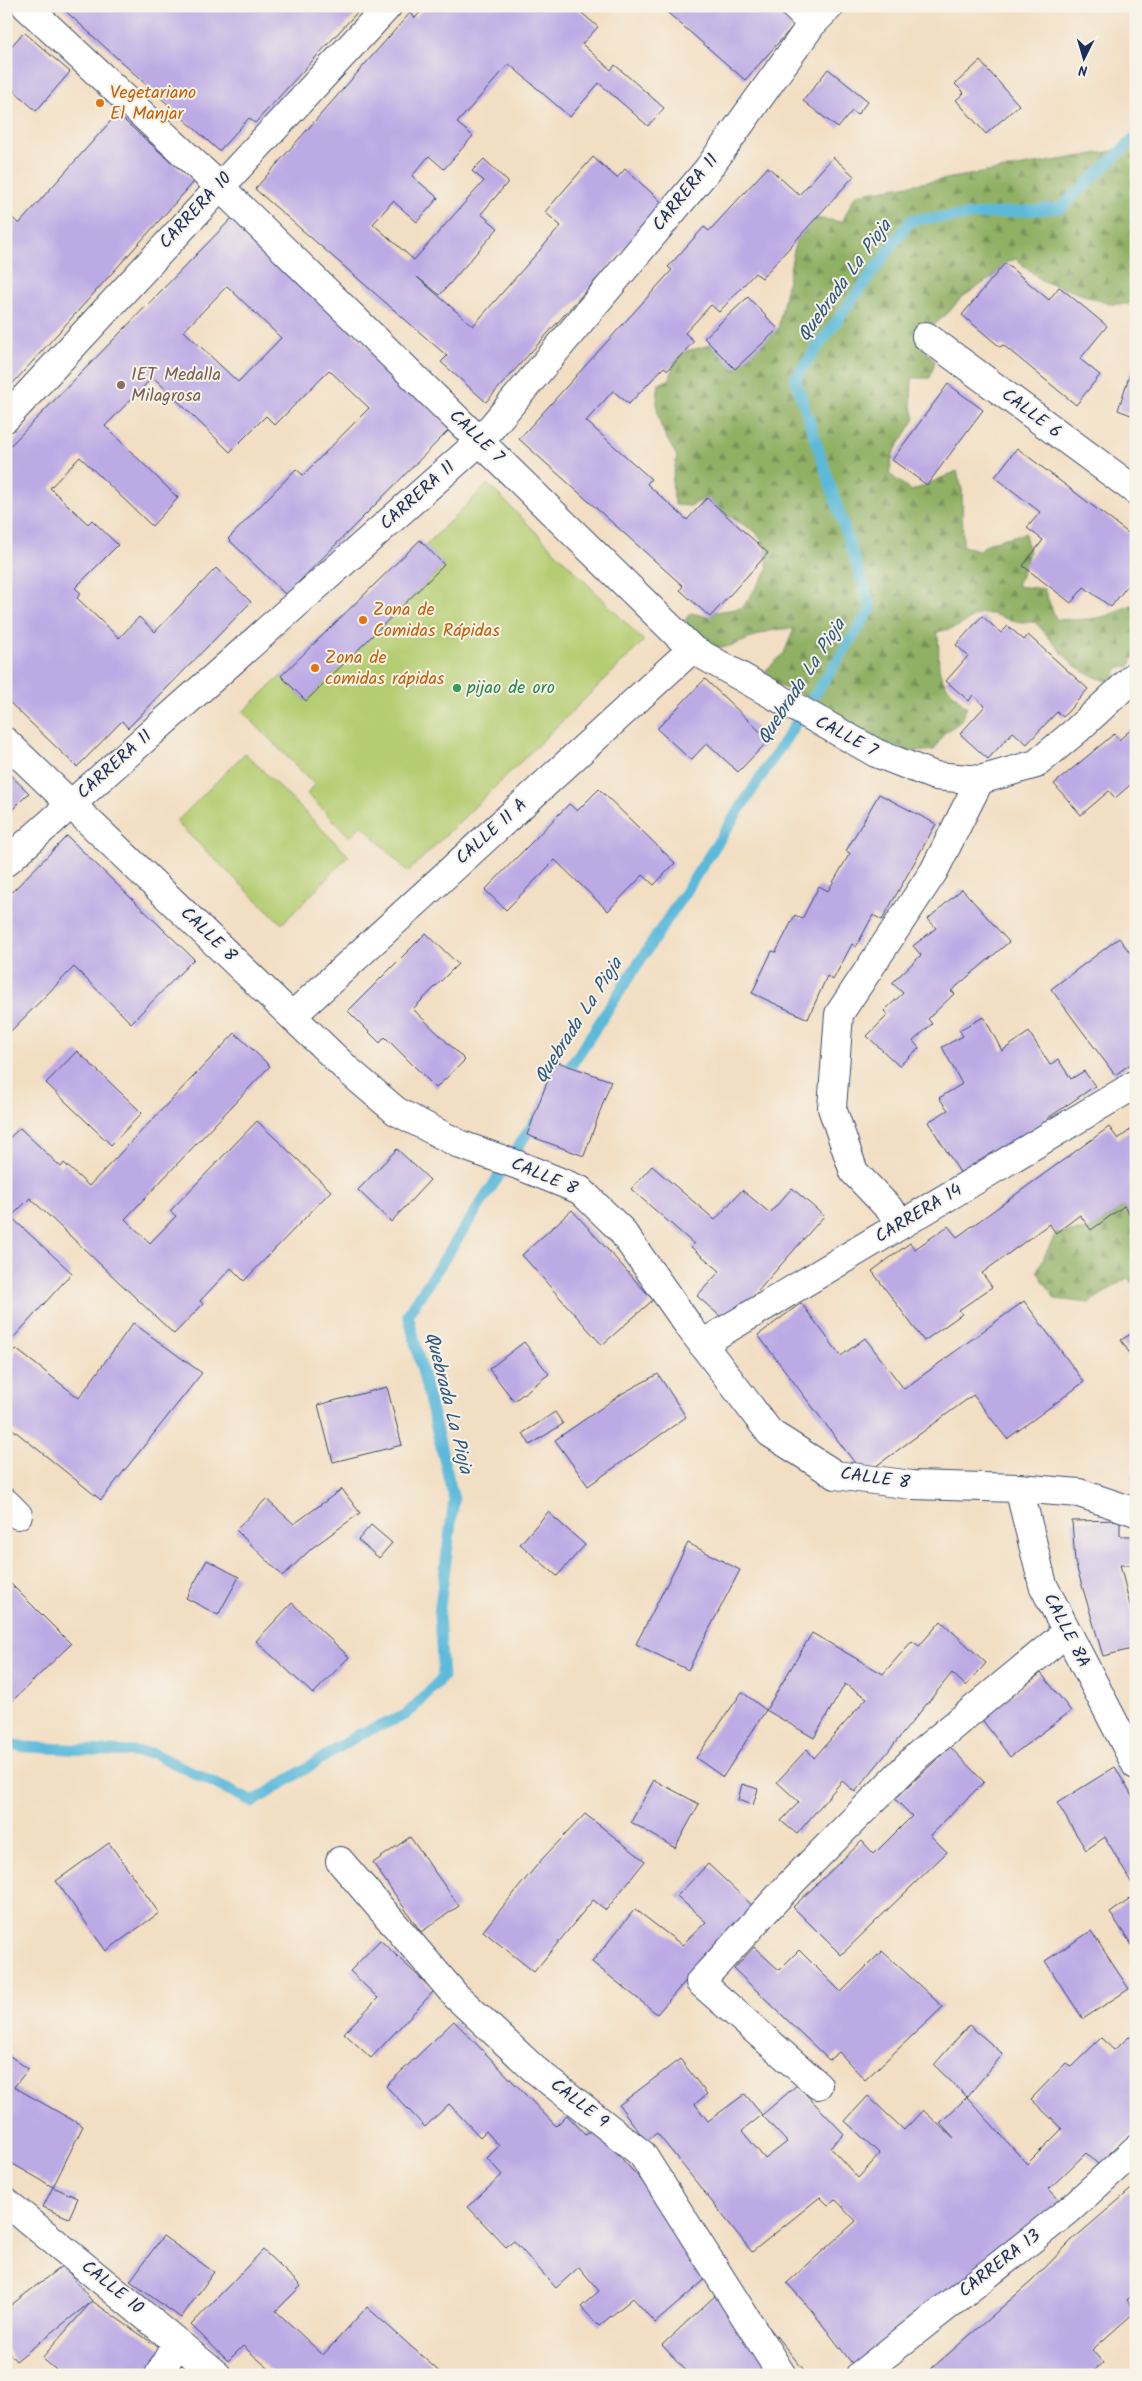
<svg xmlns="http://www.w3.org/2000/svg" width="1142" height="2381" viewBox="0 0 1142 2381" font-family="Kalam,sans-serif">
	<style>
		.forest { fill: url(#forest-firs); stroke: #567061 }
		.pitch { fill: #b5cd72; stroke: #687e68 }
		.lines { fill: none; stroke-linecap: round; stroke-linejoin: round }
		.stream { stroke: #5cb9da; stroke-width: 11 }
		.building { fill: #bcaae5; fill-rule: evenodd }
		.minor-casing { stroke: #3b496d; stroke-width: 30 }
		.major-casing { stroke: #3b496d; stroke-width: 30 }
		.minor { stroke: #fff; stroke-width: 28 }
		.major { stroke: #fff; stroke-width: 28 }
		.food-dot { fill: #e8710a; stroke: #f7f3e8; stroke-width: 2 }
		.education-dot { fill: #8d6e63; stroke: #f7f3e8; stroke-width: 2 }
		.leisure-dot { fill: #2e9e5b; stroke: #f7f3e8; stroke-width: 2 }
		.labels { text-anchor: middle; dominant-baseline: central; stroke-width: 4; stroke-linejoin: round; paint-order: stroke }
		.food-label { font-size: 18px; fill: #c56008; stroke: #f7f3e8; text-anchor: start }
		.street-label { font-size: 18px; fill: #1b2f5e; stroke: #f7f3e8 }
		.education-label { font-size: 18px; fill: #785e54; stroke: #f7f3e8; text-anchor: start }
		.leisure-label { font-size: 18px; fill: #27864d; stroke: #f7f3e8; text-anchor: start }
		.water-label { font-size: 19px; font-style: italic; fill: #2e5883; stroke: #f7f3e8 }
	</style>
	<defs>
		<pattern id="forest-firs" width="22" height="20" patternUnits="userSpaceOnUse" patternTransform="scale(1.25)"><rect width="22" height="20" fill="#90b064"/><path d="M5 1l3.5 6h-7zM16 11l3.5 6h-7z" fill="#759056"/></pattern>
	</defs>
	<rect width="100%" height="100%" fill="#f7f3e8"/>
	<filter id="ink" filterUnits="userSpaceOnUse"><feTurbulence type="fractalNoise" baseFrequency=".02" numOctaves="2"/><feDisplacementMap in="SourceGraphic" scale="10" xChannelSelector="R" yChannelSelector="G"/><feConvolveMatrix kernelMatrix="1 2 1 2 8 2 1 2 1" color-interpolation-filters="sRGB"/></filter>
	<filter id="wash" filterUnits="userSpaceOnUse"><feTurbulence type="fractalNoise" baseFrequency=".0096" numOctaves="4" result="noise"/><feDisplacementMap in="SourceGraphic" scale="20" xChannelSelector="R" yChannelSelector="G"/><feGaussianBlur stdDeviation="1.12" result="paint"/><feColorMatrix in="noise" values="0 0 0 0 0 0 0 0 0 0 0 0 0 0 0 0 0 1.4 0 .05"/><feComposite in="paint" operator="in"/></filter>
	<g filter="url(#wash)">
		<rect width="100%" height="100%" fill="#f2dec2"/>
		<path class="forest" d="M1136 147V304H1109L1042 281 1016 259 1005 263 993 277 962 297 948 313 916 340 935 361 930 378H912L911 403 915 419 893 454 889 474 912 491 957 471 962 489 963 546 979 550 991 542 1025 533 1029 553 1017 586 1044 589 1056 619C1074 620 1092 620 1109 615 1119 611 1125 606 1136 604V652L1129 667H1118L1112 682C1069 672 1064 652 1035 622H1016L993 614 980 613 957 627 937 632C940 645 938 656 939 668 942 685 956 696 967 707L960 722 944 733 934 750 915 752 899 749 875 739 806 696 776 685 765 671 784 653 794 629C745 624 723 678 685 620L691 613 710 617 715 612 742 608 768 570 766 556 768 552 756 532 725 514 707 498 690 506 675 505 672 483 677 456C661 430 653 415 659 384L670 379 674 363 686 351 778 329 796 240 816 218 842 222 856 194Z
			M1124 1206 1136 1223V1287L1127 1278 1089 1303 1055 1299 1037 1271 1056 1233 1091 1230Z"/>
		<path class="pitch" d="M488 484 644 641 408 872 362 825 350 837 307 794 315 785 243 712 281 676 306 701 444 565 425 546Z
			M245 753 349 856 282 924 176 822Z"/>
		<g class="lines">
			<path class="stream" d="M563 1078 871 609 795 378 911 220 1061 208 1136 137
				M6 1743 25 1747 153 1753 253 1802 360 1734 406 1715 443 1677 439 1614 454 1500 408 1314 537 1118"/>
		</g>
		<g id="blocks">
			<path class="building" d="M60 6H363L255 123 249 118 219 151Z
				M426 6H574L598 27 582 44 611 70 615 65 664 108 648 126 599 83 570 117 509 64 457 123 473 136 444 169 429 156 412 176 438 198 417 222 393 201 373 224 414 260 484 181 472 171 484 159 508 182 481 214 498 228 440 295 417 277 473 326 561 226 545 212 593 157 617 178 625 169 664 204 486 402 441 362 447 356 255 189 410 13 415 18Z
				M660 6H777L796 23 745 80Z
				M24 32 70 72 36 111 9 86 6 89V52Z
				M980 61 1019 105 986 134 956 100 964 93 955 84Z
				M828 69 868 101 857 115 852 111 838 128 803 101Z
				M117 114 194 182 6 391V212L19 224Z
				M833 157 854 176 762 278 755 273 719 312 711 305 685 333 694 341 668 370 664 367 629 404 613 391 586 421 651 479 647 484 687 520 707 498 768 553 710 617 680 590 683 586 519 439 672 270 668 267 704 227 709 231 768 167 799 195Z
				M233 217 451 428 286 595 228 539 296 469 303 475 369 408 329 370 275 425 266 416 230 452 153 377 105 426 178 498 152 526 80 457 50 488 88 524 92 520 118 545 75 588 81 593 77 598 119 638 139 617 155 632 216 568 251 602 128 728 122 721 77 767 6 699V534L9 531 6 528V450ZM227 286 281 338 238 382 184 331Z
				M1005 263 1049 300 1059 287 1062 289 1107 326 1080 359 1100 375 1076 405 1003 345 1000 347 962 315Z
				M748 297 778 329 735 369 704 338Z
				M1135 358H1136V417L1118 410Z
				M948 384 983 410 927 485 892 460Z
				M1017 448 1136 539V585L1131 581 1111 607 1084 587 1071 603 1023 566 1043 540 1027 528 1040 512 995 477Z
				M420 540 444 565 306 701 281 676Z
				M982 616 1001 633 1008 626 1024 640 1028 635 1088 689 1063 717 1057 712 1027 744 1013 732 988 759 960 734 985 706 973 695 969 701 946 681 968 656 956 645Z
				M705 679 769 740 738 772 707 743 691 760 657 729Z
				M1136 725V780L1115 798 1109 791 1081 815 1054 784 1114 734 1119 740Z
				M6 771 29 793 6 816Z
				M599 789 675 863 654 885 643 875 608 911 555 860 506 910 485 890 569 804 577 811Z
				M879 794 936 824 882 920 873 915 856 947 852 944 833 980 827 976 808 1019 752 993 772 951 776 952 795 915 802 919 819 886 828 891 850 853 846 851Z
				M67 836 194 959 131 1023 74 967 6 1036V898Z
				M962 889 1009 942 951 991 955 993 928 1019 932 1024 913 1041 919 1048 899 1066 867 1036 888 1015 884 1011 903 993 892 983 921 955 913 946 936 928 928 919Z
				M426 933 458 964 413 1009 465 1060 436 1088 385 1037 380 1043 348 1011Z
				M1119 938 1136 961V1060L1115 1075 1051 989Z
				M984 1017 1002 1051 1029 1032 1050 1065 1058 1059 1071 1079 1084 1071 1095 1086 1048 1118 1051 1123 961 1174 928 1122 948 1110 939 1098 962 1084 942 1047 963 1036 959 1030Z
				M235 1033 270 1066 125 1219 150 1243 176 1216 170 1211 257 1121 331 1191 244 1281 231 1268 200 1301 203 1304 174 1334 30 1198 11 1217 72 1273 6 1346V1141L20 1128 61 1167 64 1163 89 1186Z
				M77 1051 142 1113 111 1145 46 1083Z
				M555 1061 611 1081 584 1156 527 1135Z
				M1136 1126V1223L1124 1206 1091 1230 1080 1215 1056 1233 1049 1224 982 1273 992 1287 959 1310 962 1314 924 1341 872 1271 910 1243 915 1249 948 1226 957 1237 1109 1127 1118 1139Z
				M397 1149 430 1180 391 1222 358 1190Z
				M652 1166 715 1220 742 1190 770 1213 792 1188 824 1216 729 1324 697 1296 720 1271 691 1247 694 1244 631 1189Z
				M572 1210 653 1300 602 1345 522 1255Z
				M1024 1301 1084 1382 1007 1439 973 1395 864 1475 758 1335 801 1303 841 1356 865 1338 904 1389Z
				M133 1323 202 1373 101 1500 6 1424V1352L12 1355 16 1349 79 1398Z
				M1136 1331V1363L1121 1340Z
				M524 1342 549 1374 514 1401 489 1369Z
				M658 1374 686 1417 588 1486 555 1440 623 1393Z
				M387 1387 402 1445 333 1462 318 1405Z
				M555 1412 563 1424 530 1445 523 1433Z
				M1136 1470V1482L1130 1476Z
				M342 1489 360 1513 312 1548 283 1576 236 1530 266 1499 294 1524Z
				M548 1512 585 1545 557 1576 520 1544Z
				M1120 1520V1536H1136V1565H1120L1132 1613 1136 1610V1648L1103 1656 1075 1562 1072 1521Z
				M371 1525 392 1543 379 1558 358 1540Z
				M688 1543 740 1570 688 1670 636 1644Z
				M207 1560 239 1577 218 1615 186 1598Z
				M6 1579 71 1644 6 1707Z
				M292 1603 349 1657 313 1694 256 1641Z
				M941 1621 986 1663 966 1686 952 1673 855 1792 842 1781 797 1834 781 1821 799 1802 777 1782 807 1749 814 1758 867 1698 845 1684 814 1738 766 1710 812 1633 883 1674 912 1641 919 1646Z
				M1041 1673 1071 1711 1010 1757 981 1718Z
				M742 1692 766 1710 723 1777 696 1758Z
				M950 1747 984 1782 930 1835 947 1852 841 1955 793 1907 862 1841 874 1854 912 1816 895 1799Z
				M1115 1767 1136 1803V1891L1105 1837 1086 1850 1057 1803Z
				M654 1780 699 1804 675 1848 631 1822Z
				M742 1784 758 1789 753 1805 738 1800Z
				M585 1814 645 1861 606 1910 593 1900 534 1972 483 1931 542 1859Z
				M410 1837 459 1906 421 1932 373 1863Z
				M109 1843 159 1913 106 1951 56 1881Z
				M708 1864 756 1909 701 1963 657 2014 592 1962 635 1909 682 1945 706 1922 677 1896Z
				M1136 1895V1951L1110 1913Z
				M1091 1931 1129 1989 1083 2019 1045 1961Z
				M380 1940 434 1991 371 2058 344 2033 378 1998 350 1971Z
				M754 1947 779 1970 799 1950 841 1992 882 1951 943 2007 865 2080 839 2052 829 2060 734 1969Z
				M454 2021 556 2126 567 2115 585 2134 595 2129 679 2222 716 2270 655 2323 633 2298 599 2326 581 2307 599 2291 579 2267 556 2288 514 2241 506 2247 468 2207 502 2175 487 2158 499 2146 486 2131 480 2137 449 2104 425 2127 386 2086Z
				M969 2025 1003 2054 967 2097 934 2065Z
				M1136 2031V2130L1100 2166 1086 2153 1049 2189 1061 2202 857 2370 812 2311 787 2283 856 2221 835 2199 828 2205 820 2197 752 2252 657 2133 646 2141 619 2105 680 2059 707 2094 695 2104 708 2121 745 2094 762 2115 742 2131 765 2159 787 2142 762 2115 797 2085 844 2134 830 2147 858 2178 880 2154 845 2121 868 2096 904 2130 923 2110 954 2139 940 2123 967 2097 1027 2164 1062 2129 1031 2099 1066 2063 1071 2067 1101 2038 1114 2050Z
				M6 2053 28 2069 14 2087 83 2126 53 2187 6 2160Z
				M1136 2185V2292L1127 2300 1136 2311 1092 2350 1103 2363 1089 2375H924L1032 2281 1072 2240Z
				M53 2187 78 2198 69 2218 43 2207Z
				M163 2236 214 2272 181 2318 130 2281Z
				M263 2250 301 2286 276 2311 323 2355 367 2307 443 2375H276L243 2346 228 2361 191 2325Z
				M63 2265 92 2301 171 2356 157 2375H62L42 2358 92 2301 16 2361 6 2349V2309Z
				M731 2281 808 2375H690L662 2345Z"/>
		</g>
	</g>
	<g filter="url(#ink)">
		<use href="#blocks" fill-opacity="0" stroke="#3b496d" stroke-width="1"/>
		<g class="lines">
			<defs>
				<path id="minor" d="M26 6 219 186 692 649 876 753 935 776 980 780 1036 764 1077 730 1136 675
					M794 6 812 24
					M926 336 1136 491
					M6 742 349 1071 396 1111 461 1145 518 1165 580 1190 621 1230 691 1329 770 1433 836 1475 912 1485 1019 1488 1079 1493 1136 1512
					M6 862 480 441 708 169 812 24 830 6
					M292 1016 692 649
					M903 1223 854 1172 832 1108 839 1014 934 871 980 780
					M702 1344 1136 1084
					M1019 1488 1043 1585 1136 1765
					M6 1503 18 1515
					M340 1861 456 1996 534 2069 642 2154 782 2375
					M818 2085 700 1982 793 1881 918 1755 1067 1632
					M6 2202 217 2375
					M159 2375 177 2342
					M860 2375 1069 2210 1136 2149"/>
				<path id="major" d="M6 418 388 6"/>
			</defs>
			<use href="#minor" class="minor-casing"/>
			<use href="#major" class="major-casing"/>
			<use href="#minor" class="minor"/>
			<use href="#major" class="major"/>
		</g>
	</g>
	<g class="food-dot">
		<circle cx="100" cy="103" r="5"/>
		<circle cx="363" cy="620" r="5"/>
		<circle cx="315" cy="668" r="5"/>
	</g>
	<circle class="education-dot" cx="121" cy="385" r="5"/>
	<circle class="leisure-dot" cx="457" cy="688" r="5"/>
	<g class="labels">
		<g class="food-label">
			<text x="110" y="93">Vegetariano<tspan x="110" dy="21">El Manjar</tspan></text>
			<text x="373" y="610">Zona de<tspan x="373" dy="21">Comidas Rápidas</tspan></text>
			<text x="325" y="658">Zona de<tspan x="325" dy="21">comidas rápidas</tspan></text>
		</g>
		<g class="street-label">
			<text transform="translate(686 193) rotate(-51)">CARRERA 11</text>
			<text transform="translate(196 211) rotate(-47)">CARRERA 10</text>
			<text transform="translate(1031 414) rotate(37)">CALLE 6</text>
			<text transform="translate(476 437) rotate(44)">CALLE 7</text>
			<text transform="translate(418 496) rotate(-42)">CARRERA 11</text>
			<text transform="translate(846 737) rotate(28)">CALLE 7</text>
			<text transform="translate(115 765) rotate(-42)">CARRERA 11</text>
			<text transform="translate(492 832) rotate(-42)">CALLE 11 A</text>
			<text transform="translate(208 935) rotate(44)">CALLE 8</text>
			<text transform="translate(544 1177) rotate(23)">CALLE 8</text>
			<text transform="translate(919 1214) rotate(-31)">CARRERA 14</text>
			<text transform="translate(875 1479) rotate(8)">CALLE 8</text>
			<text transform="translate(1066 1631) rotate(63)">CALLE 8A</text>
			<text transform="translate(579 2104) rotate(38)">CALLE 9</text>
			<text transform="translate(1000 2264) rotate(-38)">CARRERA 13</text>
			<text transform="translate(112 2288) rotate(39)">CALLE 10</text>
		</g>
		<g class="education-label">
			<text x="131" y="375">IET Medalla<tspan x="131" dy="21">Milagrosa</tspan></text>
		</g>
		<g class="leisure-label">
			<text x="467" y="688">pijao de oro</text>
		</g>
		<g class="water-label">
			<text transform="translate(845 281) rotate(-54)">Quebrada La Pioja</text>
			<text transform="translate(802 682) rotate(-57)">Quebrada La Pioja</text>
			<text transform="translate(579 1021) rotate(-57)">Quebrada La Pioja</text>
			<text transform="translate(448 1403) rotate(76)">Quebrada La Pioja</text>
		</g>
	</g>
	<rect width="1142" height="2381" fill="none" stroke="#f7f3e8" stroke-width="25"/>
	<g transform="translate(1084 58) rotate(185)" stroke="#f7f3e8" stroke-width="4" paint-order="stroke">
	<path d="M0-4L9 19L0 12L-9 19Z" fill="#1b2f5e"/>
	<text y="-8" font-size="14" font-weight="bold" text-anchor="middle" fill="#1b2f5e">N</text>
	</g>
</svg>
